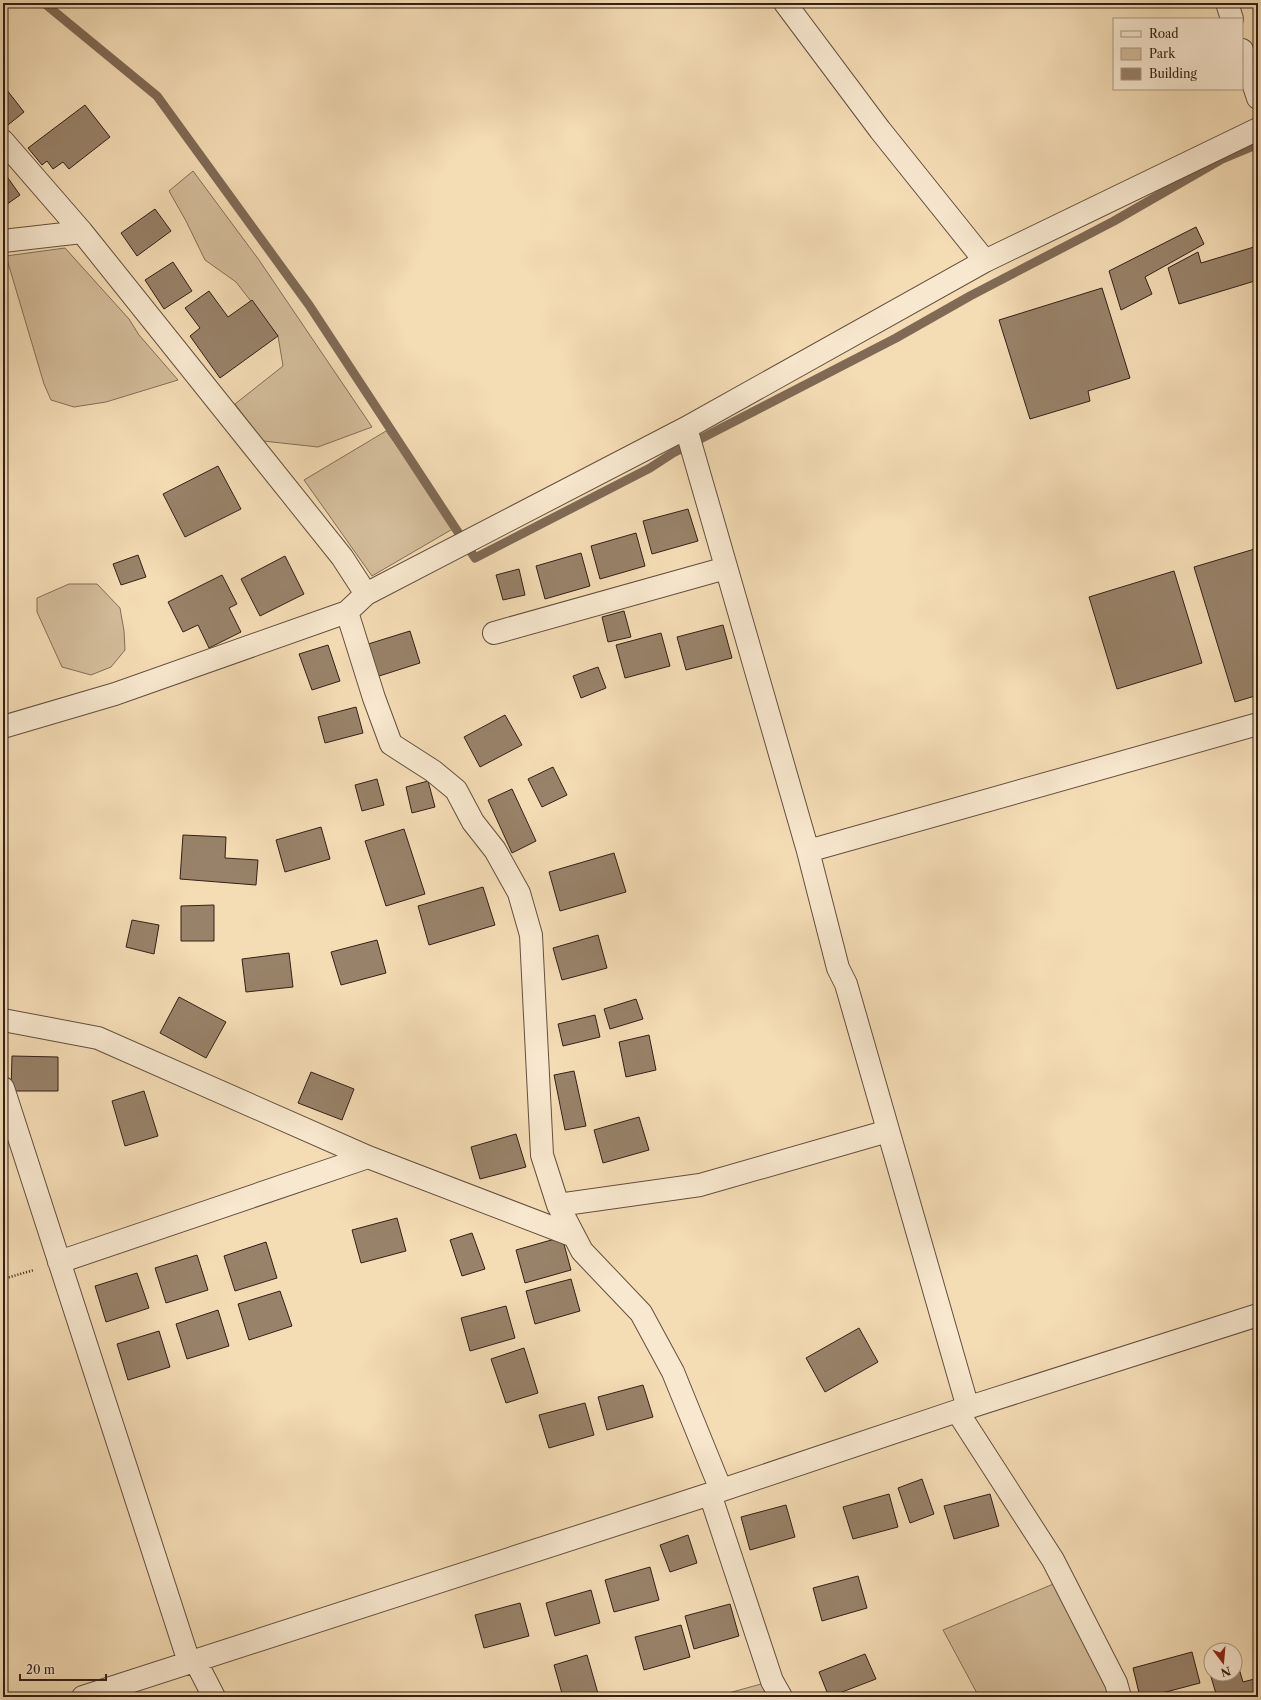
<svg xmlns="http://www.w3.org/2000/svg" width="1261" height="1700" viewBox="0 0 1261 1700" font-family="'Libre Caslon Text',serif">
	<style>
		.green { fill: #d3bc9a; stroke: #846e58 }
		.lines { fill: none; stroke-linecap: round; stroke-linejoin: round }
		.stream { stroke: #806a55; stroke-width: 9 }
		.building { fill: #988269; stroke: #342016 }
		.minor-casing { stroke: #644f3e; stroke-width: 24 }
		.path { stroke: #342016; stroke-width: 2.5; stroke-dasharray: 1 2; stroke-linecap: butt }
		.minor { stroke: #f8e8cf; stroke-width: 22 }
	</style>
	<rect width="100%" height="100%" fill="#f4dcb5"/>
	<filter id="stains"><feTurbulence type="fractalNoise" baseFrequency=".005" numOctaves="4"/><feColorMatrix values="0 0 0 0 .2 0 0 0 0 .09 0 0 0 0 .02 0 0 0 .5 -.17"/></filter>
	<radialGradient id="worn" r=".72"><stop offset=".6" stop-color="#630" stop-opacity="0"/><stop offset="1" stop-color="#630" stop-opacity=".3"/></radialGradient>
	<path class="green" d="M193 171 259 260 372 427 318 447 263 441 235 404 283 366 278 336 236 282 205 260 186 221 169 191Z
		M65 248 129 319 139 335 178 380 106 402 74 407 51 400 44 384 6 256Z
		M386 431 456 527 372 576 304 480Z
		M69 584H97L120 608 124 631 125 650 111 667 91 675 62 667 37 612V598Z
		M1063 1580 1115 1697H979L943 1630Z
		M772 1681 781 1697H714Z"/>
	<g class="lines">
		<path class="stream" d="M44 3 157 96 309 305 475 558 650 468 673 453 896 338 970 296 1114 221 1222 159 1258 144"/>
	</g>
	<path class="building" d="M3 85 24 112 3 129Z
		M85 105 110 137 69 169 63 162 53 169 47 161 42 165 28 148Z
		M3 171 20 195 3 207Z
		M155 209 171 231 137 256 121 233Z
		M1196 227 1204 244 1145 277 1152 294 1121 310 1109 271Z
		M1254 247 1258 260V280L1179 304 1168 268 1198 252 1201 263Z
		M173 262 192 291 164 309 145 280Z
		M1102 288 1130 378 1088 391 1090 401 1030 419 999 320Z
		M209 291 228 317 252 300 278 336 220 378 190 336 200 328 185 308Z
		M218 466 241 509 185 537 163 494Z
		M688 509 698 541 652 554 643 521Z
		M636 533 645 566 600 579 591 546Z
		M1258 548V695L1235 702 1194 567Z
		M581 553 590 586 545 599 536 566Z
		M138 555 146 577 121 585 113 564Z
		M285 556 304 594 260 616 241 579Z
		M519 569 525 595 503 600 496 575Z
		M1174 571 1202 663 1117 689 1089 597Z
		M222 575 237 604 229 608 241 632 209 648 198 625 183 632 168 602Z
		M624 611 631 637 608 642 602 617Z
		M723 625 732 658 686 670 677 637Z
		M410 631 420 663 376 677 365 645Z
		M661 633 670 666 625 678 616 645Z
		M328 645 340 681 312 690 299 654Z
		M598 667 606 688 581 698 573 676Z
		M356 707 363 733 325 743 318 717Z
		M505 715 522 745 480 767 464 737Z
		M553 767 567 795 542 807 528 779Z
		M377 779 384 805 362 811 355 785Z
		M428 781 435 807 412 813 406 787Z
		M512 789 536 841 512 853 488 800Z
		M321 827 330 859 285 872 276 840Z
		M404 829 425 894 386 906 365 841Z
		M183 835 226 837 225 858 258 860 256 885 180 879Z
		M614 853 626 892 560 911 549 872Z
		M483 887 495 925 429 945 418 906Z
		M214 905V941H181V906Z
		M132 920 159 925 154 954 126 947Z
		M598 935 607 968 562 980 553 948Z
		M377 940 386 973 341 985 331 952Z
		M289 953 293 987 246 992 242 959Z
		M179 997 226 1022 206 1058 160 1033Z
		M636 999 643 1019 610 1029 604 1009Z
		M595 1015 600 1037 563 1046 558 1024Z
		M649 1035 656 1070 626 1077 619 1042Z
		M12 1056 58 1057V1091H11Z
		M574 1071 586 1126 565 1130 554 1075Z
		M311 1072 354 1089 342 1120 298 1103Z
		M144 1091 158 1136 125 1146 112 1101Z
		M639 1117 649 1150 603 1163 594 1130Z
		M516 1134 526 1167 480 1179 471 1147Z
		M397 1218 406 1251 361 1263 352 1230Z
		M472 1233 485 1269 462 1276 450 1240Z
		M562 1237 571 1270 525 1283 516 1250Z
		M266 1242 277 1278 235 1291 224 1256Z
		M197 1255 208 1290 166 1303 155 1268Z
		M137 1273 149 1308 106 1322 95 1286Z
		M571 1279 580 1311 535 1324 526 1291Z
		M280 1291 292 1326 249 1340 238 1304Z
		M506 1306 515 1338 470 1351 461 1318Z
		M218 1310 229 1346 187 1359 176 1324Z
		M859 1328 878 1362 825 1392 806 1358Z
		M159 1331 170 1367 128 1380 117 1344Z
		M524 1348 538 1393 506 1403 491 1359Z
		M643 1385 653 1417 607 1430 598 1397Z
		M585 1403 594 1435 549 1448 539 1415Z
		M922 1479 934 1514 910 1523 898 1488Z
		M889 1494 898 1527 853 1539 843 1507Z
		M990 1494 999 1526 954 1539 944 1506Z
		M786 1505 795 1537 750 1550 741 1517Z
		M688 1535 697 1563 670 1572 660 1545Z
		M650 1567 659 1600 614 1612 605 1580Z
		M858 1576 867 1608 822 1621 813 1588Z
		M591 1590 600 1623 555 1636 546 1603Z
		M520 1603 529 1636 484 1648 475 1615Z
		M730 1604 739 1636 694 1649 685 1616Z
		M681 1625 690 1657 644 1670 635 1637Z
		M1192 1652 1200 1683 1147 1697H1140L1133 1668Z
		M865 1654 876 1679 829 1697 819 1672Z
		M587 1655 599 1697H563L554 1665Z
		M1211 1655V1674H1235V1655L1243 1682 1258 1678V1697H1217L1205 1657Z"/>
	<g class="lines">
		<defs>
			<path id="minor" d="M785 3 880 130 985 261
				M1227 3 1232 19
				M1242 50 1258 98
				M3 141 82 232 342 557 366 594
				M3 241 82 232
				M686 428 808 851 838 968 846 984 968 1408
				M347 612 374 698 391 744 433 771 456 790 473 822 495 850 519 893 531 935 542 1155 558 1205 582 1251 641 1313 673 1372 721 1490
				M494 633 726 568
				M3 727 115 694 347 612 366 594 686 428 985 261 1258 129
				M808 851 1258 724
				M3 1020 98 1038 368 1157 574 1236
				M3 1088 189 1662
				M558 1205 700 1185 888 1131
				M59 1262 368 1157
				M957 1411 1053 1560 1116 1683 1120 1697
				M710 1494 772 1681 781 1697
				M195 1660 214 1697
				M83 1697 710 1494 957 1411 1258 1315"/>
		</defs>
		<use href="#minor" class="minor-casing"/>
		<path class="path" d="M3 1279 34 1270"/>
		<use href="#minor" class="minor"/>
	</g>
	<rect width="1261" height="1700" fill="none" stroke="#f4dcb5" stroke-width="16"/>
	<rect x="4" y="4" width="1253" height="1692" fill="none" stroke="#342016" stroke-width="2"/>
	<rect x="8" y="8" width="1245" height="1684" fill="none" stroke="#342016"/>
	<rect x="1113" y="18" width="130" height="72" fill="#f8e8cf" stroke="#aa9885"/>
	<rect x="1121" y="31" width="20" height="6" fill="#f8e8cf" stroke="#aa9885"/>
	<text x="1149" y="38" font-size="12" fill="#342016">Road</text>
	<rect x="1121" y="48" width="20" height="12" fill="#d3bc9a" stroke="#aa9885"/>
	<text x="1149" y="58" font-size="12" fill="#342016">Park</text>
	<rect x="1121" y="68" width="20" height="12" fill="#988269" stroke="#aa9885"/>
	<text x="1149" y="78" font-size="12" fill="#342016">Building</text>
	<g transform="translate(1223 1662) rotate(164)"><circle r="19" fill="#f8e8cf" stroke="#aa9885"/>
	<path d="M0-3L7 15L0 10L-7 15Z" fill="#8f2418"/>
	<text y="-6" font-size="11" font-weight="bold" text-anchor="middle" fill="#342016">N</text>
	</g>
	<path d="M20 1674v6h86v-6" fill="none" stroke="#342016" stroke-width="2"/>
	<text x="26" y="1674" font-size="12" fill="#342016" stroke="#f8e8cf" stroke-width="3" paint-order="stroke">20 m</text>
	<rect width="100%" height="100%" filter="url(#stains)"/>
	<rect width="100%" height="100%" fill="url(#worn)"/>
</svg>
